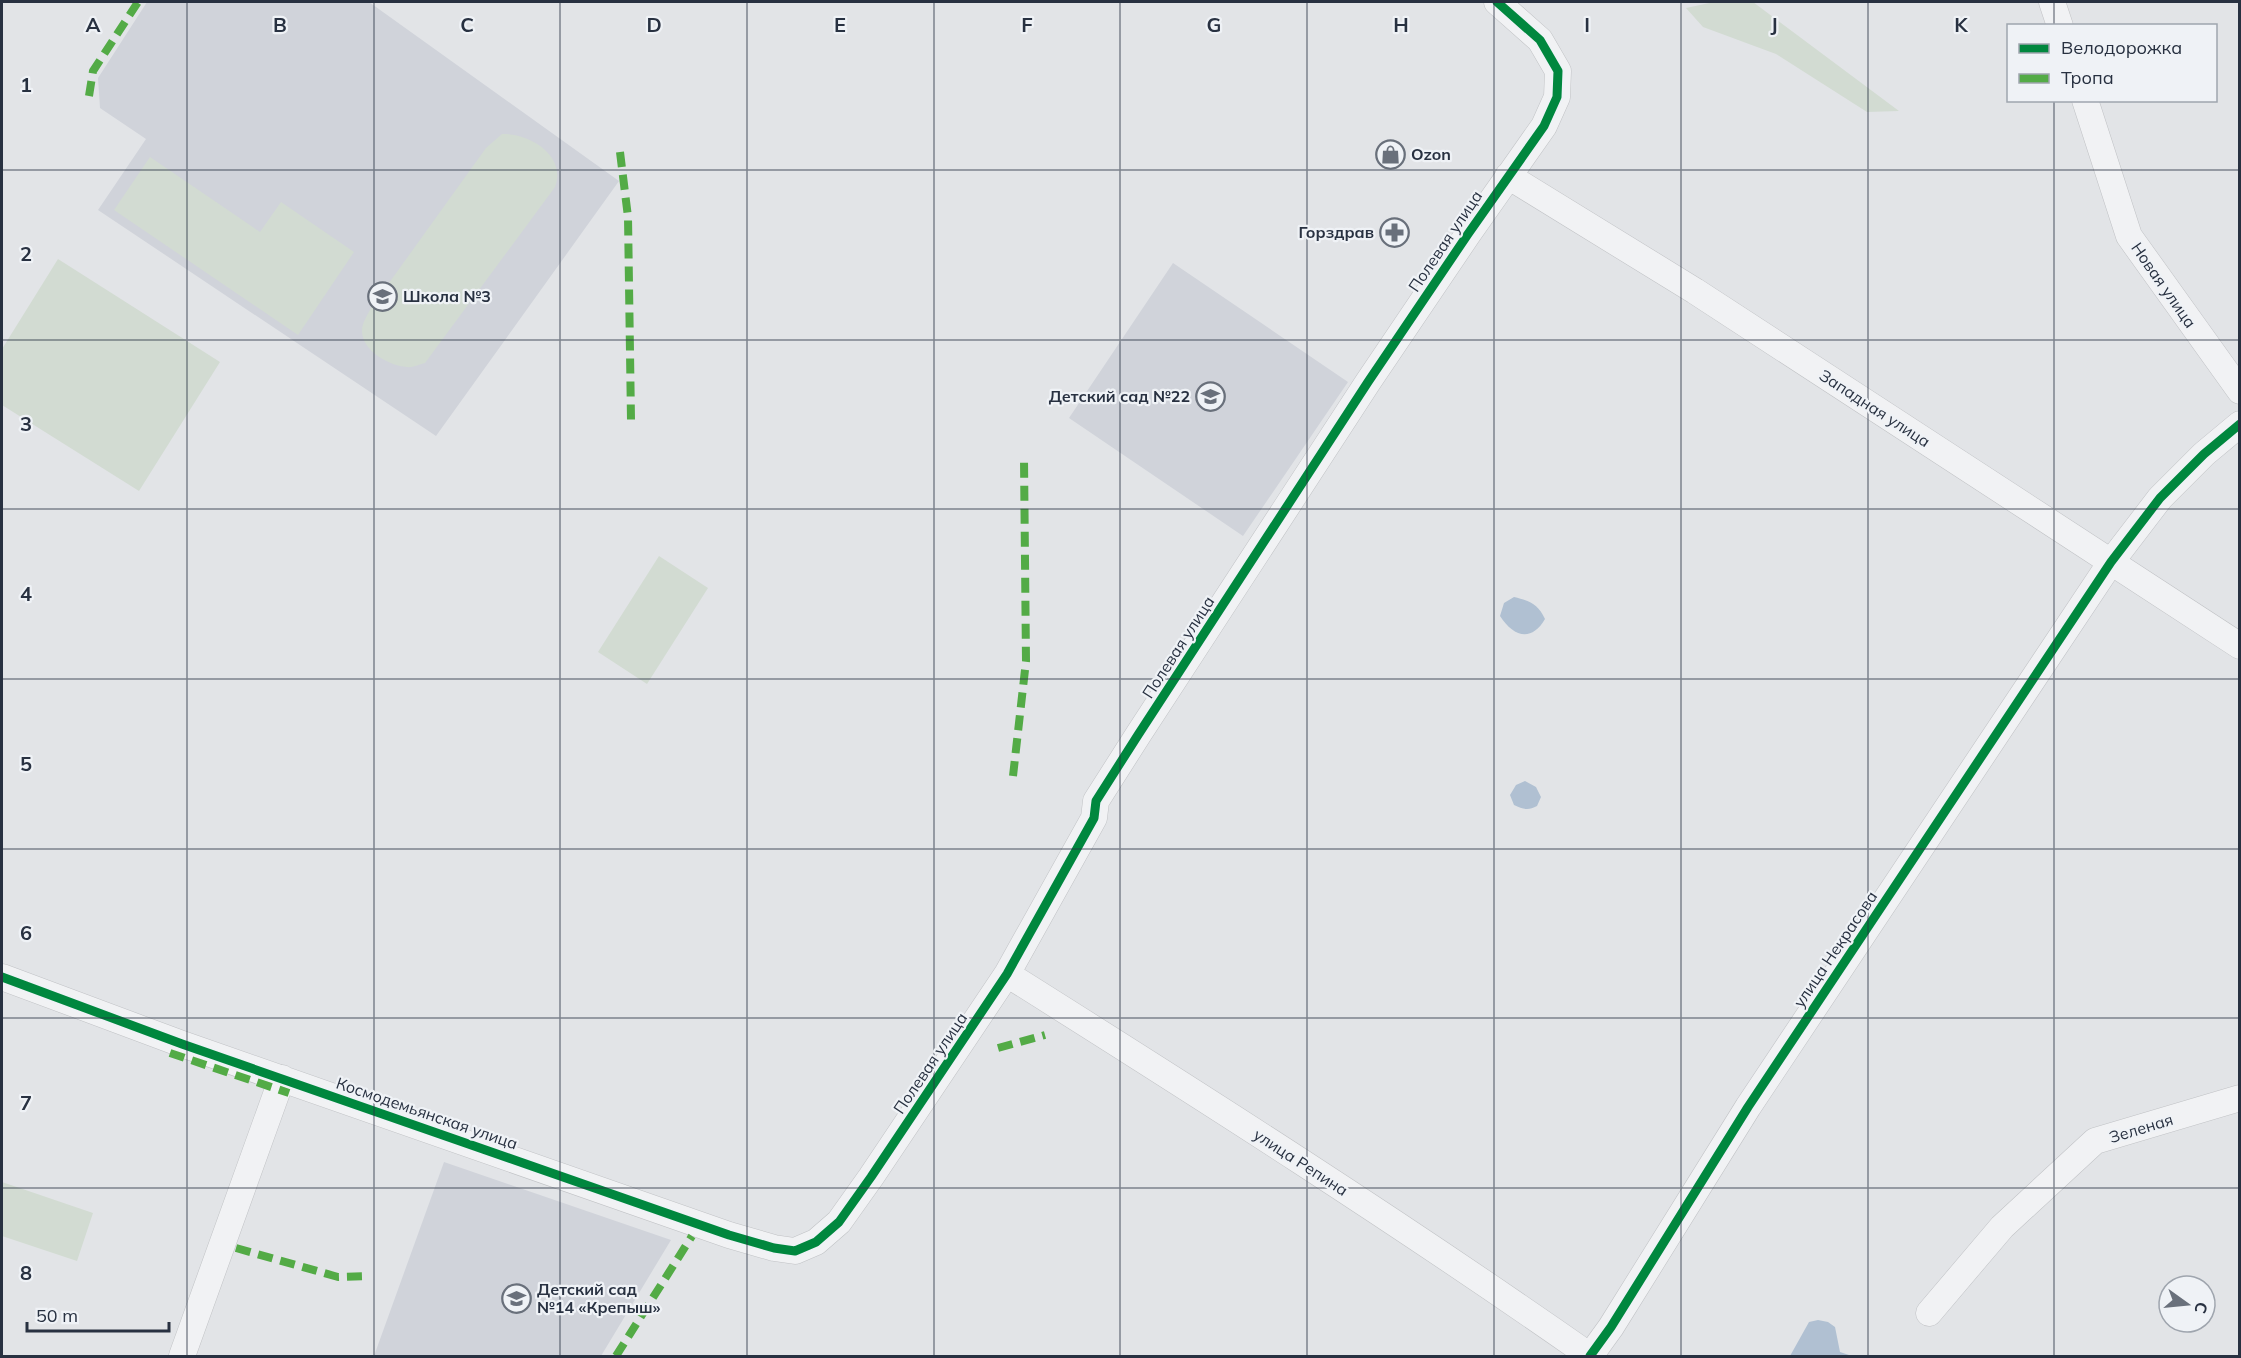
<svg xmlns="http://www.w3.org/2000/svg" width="2241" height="1358" viewBox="0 0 2241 1358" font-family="Mulish,sans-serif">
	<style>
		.built { fill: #d0d3da }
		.green { fill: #d2dbd2 }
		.water { fill: #b0c0d2 }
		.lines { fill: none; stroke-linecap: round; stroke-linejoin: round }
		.minor-casing { stroke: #c0c2c5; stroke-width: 27 }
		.minor { stroke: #f1f2f4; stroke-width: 26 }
		.quiet { stroke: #53ab46; stroke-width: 8; stroke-dasharray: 15 8; stroke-linecap: butt }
		.cycleway-casing { stroke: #eff2f6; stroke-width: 13 }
		.cycleway { stroke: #00873e; stroke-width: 9 }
		.grid { fill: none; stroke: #283141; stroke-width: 1.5; stroke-opacity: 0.55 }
		.labels { text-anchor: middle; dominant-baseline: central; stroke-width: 4.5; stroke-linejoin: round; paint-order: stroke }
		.poi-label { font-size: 16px; font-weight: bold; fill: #283141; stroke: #eff2f6; text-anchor: start }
		.street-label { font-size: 16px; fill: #283141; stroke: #eff2f6 }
		.grid-label { font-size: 20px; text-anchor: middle; font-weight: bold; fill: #283141; stroke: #eff2f6; stroke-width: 4.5; stroke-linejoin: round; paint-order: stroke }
	</style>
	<rect width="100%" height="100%" fill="#e2e4e7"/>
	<path class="built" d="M147 2H369L619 181 436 436 98 210 146 139 100 108 98 78Z
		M1173 263 1348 382 1243 536 1069 418Z
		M444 1162 671 1240 601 1356H374Z"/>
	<path class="green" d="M1714 2H1753L1899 111 1867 112 1776 54 1703 27 1686 8Z
		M502 134C530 133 567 156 555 187L425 363C420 364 412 368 407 367 389 366 361 350 362 330 362 323 368 314 371 308L486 148Z
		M150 157 260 232 281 202 354 252 298 335 114 210Z
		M58 259 220 362 139 491 2 405V349Z
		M659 556 708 588 647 684 598 652Z
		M2 1182 93 1213 77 1261 2 1236Z"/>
	<path class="water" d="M1514 597C1530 601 1538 604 1545 619 1531 643 1513 636 1500 616L1504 603Z
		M1525 781 1536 787 1541 797 1537 806C1528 811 1523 809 1514 805L1510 795 1516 785Z
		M1818 1320 1828 1322 1835 1327 1840 1352 1852 1356H1790L1809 1322Z"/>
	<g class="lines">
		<defs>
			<path id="minor" d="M2052 2 2060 26
				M2085 100 2129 236 2240 391
				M1508 176 1695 291 2240 646
				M1007 974C1204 1098 1400 1223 1590 1356
				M2 977 182 1044 729 1235 774 1248 795 1251 816 1242 839 1222 871 1177 1007 974 1094 818 1096 801 1138 735 1368 382 1468 234 1544 126 1557 97 1558 71 1540 40 1497 2
				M1929 1313 2002 1227 2095 1141 2240 1098
				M182 1356 282 1078
				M1590 1356 1611 1327 1748 1107 2111 562 2160 498 2204 454 2240 424"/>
		</defs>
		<use href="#minor" class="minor-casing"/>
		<use href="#minor" class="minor"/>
		<path class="quiet" d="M89 96 93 71 138 2
			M620 152 628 217 631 420
			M1013 776 1026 661 1024 459
			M998 1048 1045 1035
			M170 1053 289 1093
			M236 1248 338 1277 369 1276
			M616 1356 692 1236"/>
		<defs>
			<path id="cycleway" d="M2 977 182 1044 729 1235 774 1248 795 1251 816 1242 839 1222 871 1177 1007 974 1094 818 1096 801 1138 735 1368 382 1468 234 1544 126 1557 97 1558 71 1540 40 1497 2
				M1590 1356 1611 1327 1748 1107 2111 562 2160 498 2204 454 2240 424"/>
		</defs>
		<use href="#cycleway" class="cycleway-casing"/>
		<use href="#cycleway" class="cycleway"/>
	</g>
	<path class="grid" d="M187 2V1356M374 2V1356M560 2V1356M747 2V1356M934 2V1356M1120 2V1356M1307 2V1356M1494 2V1356M1681 2V1356M1868 2V1356M2054 2V26M2054 100V1356M2 170H2240M2 340H2240M2 509H2240M2 679H2240M2 849H2240M2 1018H2240M2 1188H2240"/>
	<defs>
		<symbol id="shop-ring" viewBox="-11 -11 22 22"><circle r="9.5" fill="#eff2f6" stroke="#69707b" stroke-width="1.5"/><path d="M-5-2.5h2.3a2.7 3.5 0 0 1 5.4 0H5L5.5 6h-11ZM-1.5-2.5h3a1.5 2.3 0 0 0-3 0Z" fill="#69707b"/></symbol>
		<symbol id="pharmacy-ring" viewBox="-11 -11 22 22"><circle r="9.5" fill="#eff2f6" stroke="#69707b" stroke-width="1.5"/><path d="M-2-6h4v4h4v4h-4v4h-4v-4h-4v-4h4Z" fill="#69707b"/></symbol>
		<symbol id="school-ring" viewBox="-11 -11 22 22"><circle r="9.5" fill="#eff2f6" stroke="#69707b" stroke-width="1.5"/><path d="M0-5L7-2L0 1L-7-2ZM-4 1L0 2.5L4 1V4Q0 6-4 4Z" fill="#69707b"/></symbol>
	</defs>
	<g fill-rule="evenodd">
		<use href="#shop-ring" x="1374" y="138" width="33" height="33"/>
		<use href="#pharmacy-ring" x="1378" y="216" width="33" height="33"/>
		<use href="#school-ring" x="366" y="280" width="33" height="33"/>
		<use href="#school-ring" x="1194" y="380" width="33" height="33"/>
		<use href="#school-ring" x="500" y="1282" width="33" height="33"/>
	</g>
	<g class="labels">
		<g class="poi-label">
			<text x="1411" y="154">Ozon</text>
			<text x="1374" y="232" text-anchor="end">Горздрав</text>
			<text x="403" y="296">Школа №3</text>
			<text x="1190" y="396" text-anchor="end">Детский сад №22</text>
			<text x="537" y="1289">Детский сад<tspan x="537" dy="18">№14 «Крепыш»</tspan></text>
		</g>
		<g class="street-label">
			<text transform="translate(1445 241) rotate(-56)">Полевая улица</text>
			<text transform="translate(2164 285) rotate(55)">Новая улица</text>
			<text transform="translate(1875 408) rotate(33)">Западная улица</text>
			<text transform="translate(1178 647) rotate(-57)">Полевая улица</text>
			<text transform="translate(1835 949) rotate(-56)">улица Некрасова</text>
			<text transform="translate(930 1063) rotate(-56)">Полевая улица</text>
			<text transform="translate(427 1113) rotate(19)">Космодемьянская улица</text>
			<text transform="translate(2141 1128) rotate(-17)">Зеленая</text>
			<text transform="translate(1301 1162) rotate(33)">улица Репина</text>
		</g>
	</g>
	<g class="grid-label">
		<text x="93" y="32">A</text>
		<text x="280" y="32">B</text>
		<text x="467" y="32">C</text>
		<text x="654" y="32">D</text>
		<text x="840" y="32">E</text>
		<text x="1027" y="32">F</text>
		<text x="1214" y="32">G</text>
		<text x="1401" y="32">H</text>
		<text x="1587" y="32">I</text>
		<text x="1774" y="32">J</text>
		<text x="1961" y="32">K</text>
		<text x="26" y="92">1</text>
		<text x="26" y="261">2</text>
		<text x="26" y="431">3</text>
		<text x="26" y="601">4</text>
		<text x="26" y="771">5</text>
		<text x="26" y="940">6</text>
		<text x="26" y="1110">7</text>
		<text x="26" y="1280">8</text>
	</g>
	<rect width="2241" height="1358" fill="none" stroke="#283141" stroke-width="6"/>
	<rect x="2007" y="24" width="210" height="78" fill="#eff2f6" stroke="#9fa5ae" stroke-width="1.5"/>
	<rect x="2019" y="44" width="30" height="9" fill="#00873e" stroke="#9fa5ae" stroke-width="1.5"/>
	<text x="2061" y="54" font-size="18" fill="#283141">Велодорожка</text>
	<rect x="2019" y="74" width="30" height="9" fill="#53ab46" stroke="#9fa5ae" stroke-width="1.5"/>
	<text x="2061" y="84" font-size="18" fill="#283141">Тропа</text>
	<g transform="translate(2187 1304) rotate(105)"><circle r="28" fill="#eff2f6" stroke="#9fa5ae" stroke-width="1.5"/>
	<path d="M0-4.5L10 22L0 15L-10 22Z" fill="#69707b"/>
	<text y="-9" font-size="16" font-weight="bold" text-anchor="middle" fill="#283141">С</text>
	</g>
	<path d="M27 1322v9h142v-9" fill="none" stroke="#283141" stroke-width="3"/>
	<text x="36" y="1322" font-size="18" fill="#283141" stroke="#eff2f6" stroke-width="4.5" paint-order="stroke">50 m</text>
</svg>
